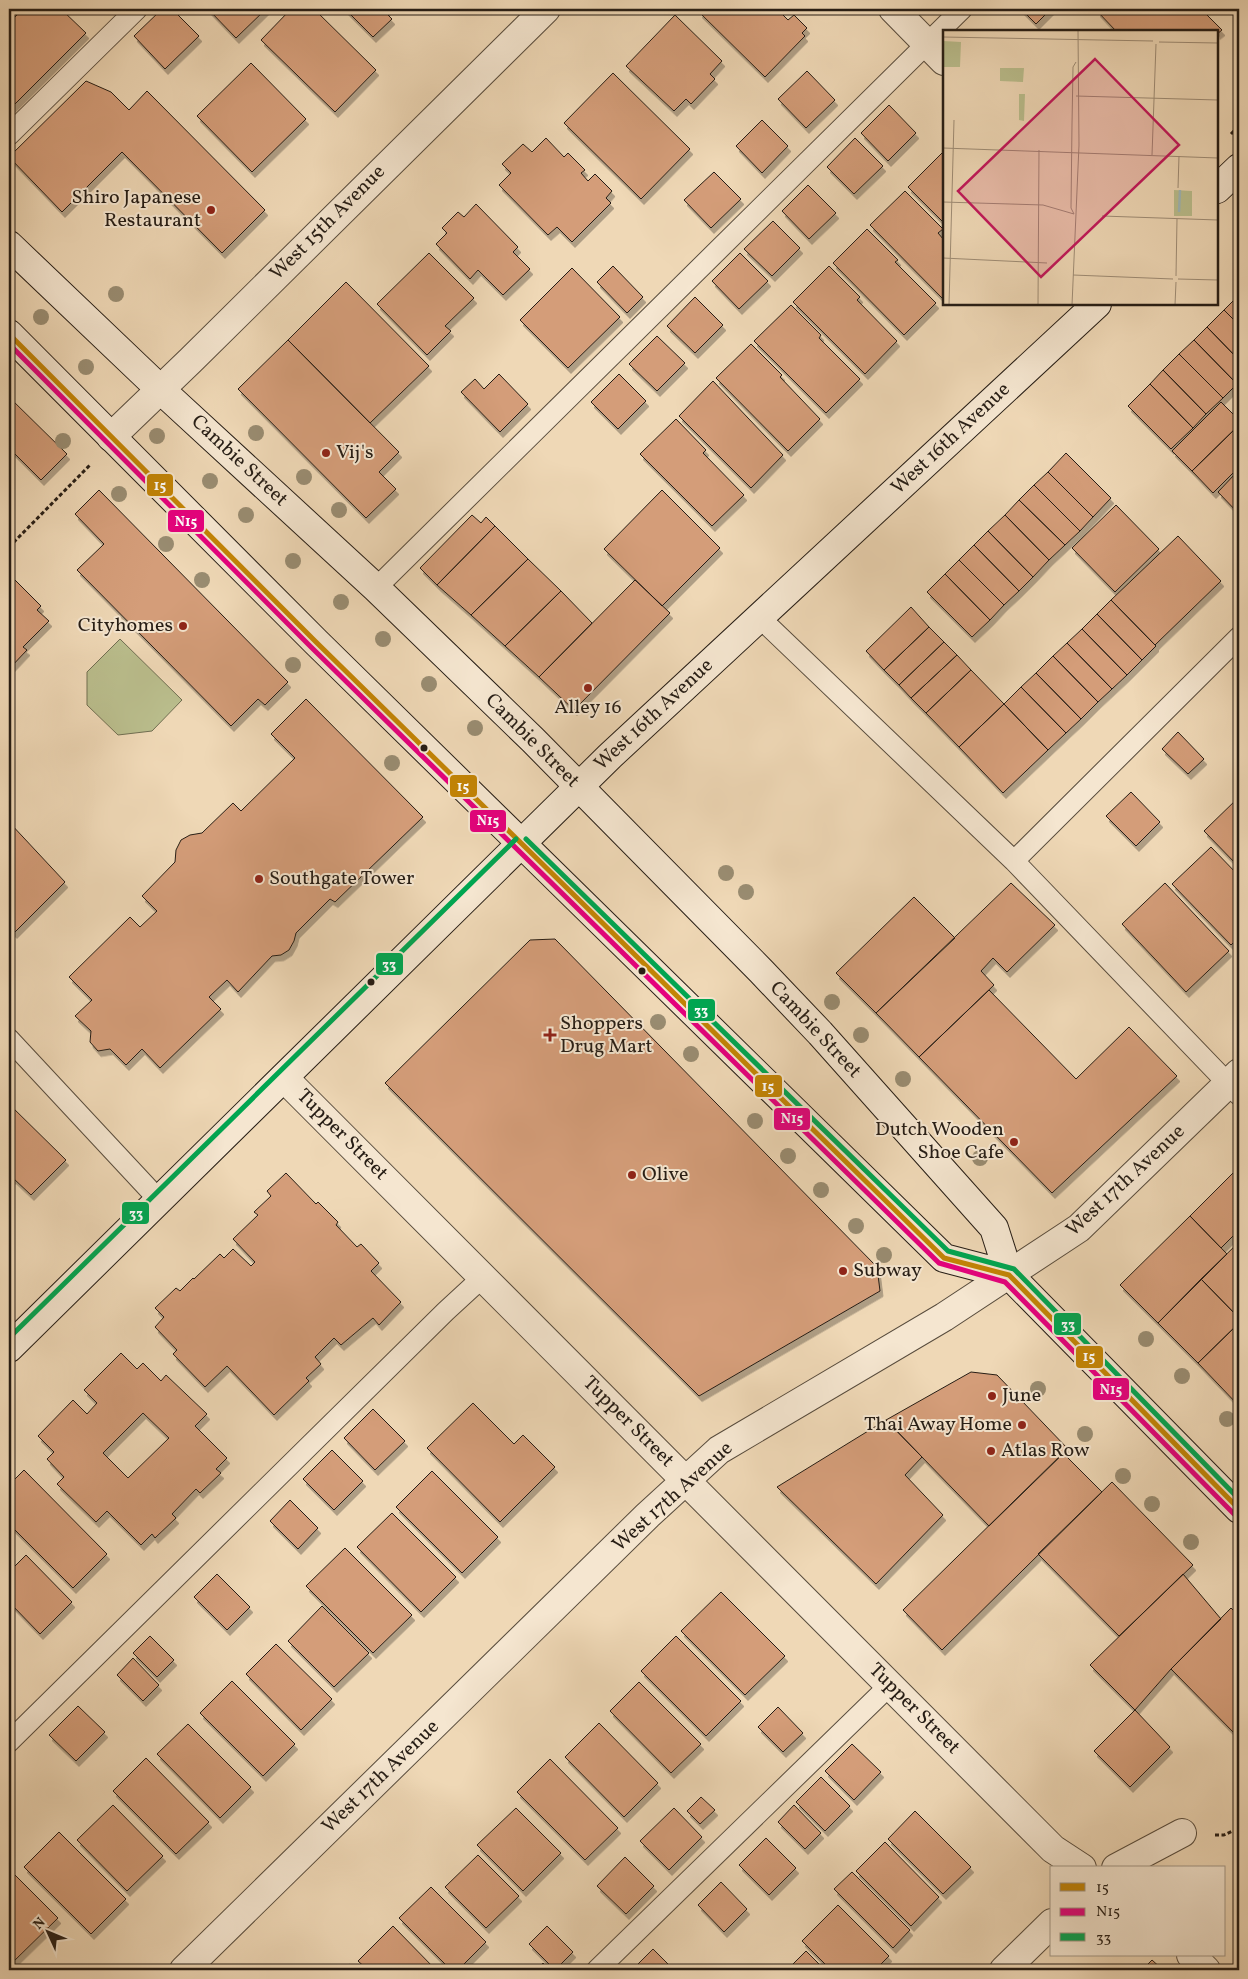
<svg xmlns="http://www.w3.org/2000/svg" width="1248" height="1979" viewBox="0 0 1248 1979" font-family="Vollkorn,serif">
	<style>
		.green { fill: #babe8d; stroke: #706e51 }
		.building { fill: #d49d79; stroke: #261d15; fill-rule: evenodd; filter: url(#shadow) }
		.lines { fill: none; stroke-linecap: round; stroke-linejoin: round }
		.lane-casing { stroke: #584c3d; stroke-width: 22 }
		.street-casing { stroke: #584c3d; stroke-width: 30 }
		.secondary-casing { stroke: #261d15; stroke-width: 30 }
		.path { stroke: #261d15; stroke-width: 3; stroke-dasharray: 4 2.5; stroke-linecap: butt }
		.lane { stroke: #f5e6d0; stroke-width: 20 }
		.street { stroke: #f5e6d0; stroke-width: 28 }
		.secondary { stroke: #f5e6d0; stroke-width: 28 }
		.bus-1-casing { stroke: #f5e6d0; stroke-width: 9 }
		.bus-2-casing { stroke: #f5e6d0; stroke-width: 9 }
		.bus-3-casing { stroke: #f5e6d0; stroke-width: 9 }
		.bus-1 { stroke: #c38405; stroke-width: 5 }
		.bus-2 { stroke: #e5007d; stroke-width: 5 }
		.bus-3 { stroke: #00a651; stroke-width: 5 }
		.tree { fill: #998c71 }
		.poi-dot { fill: #8f2418; stroke: #f5e6d0; stroke-width: 2 }
		.bus-dot { fill: #261d15; stroke: #f5e6d0; stroke-width: 2 }
		.labels { text-anchor: middle; dominant-baseline: central; stroke-width: 4; stroke-linejoin: round; paint-order: stroke }
		.poi-label { font-size: 20px; fill: #261d15; stroke: #f5e6d0; text-anchor: start }
		.street-label { font-size: 20px; fill: #261d15; stroke: #f5e6d0 }
		.inset-river { fill: none; stroke: #9eb7b8; stroke-width: 2.5 }
		.inset-road { fill: none; stroke: #9f8d76; stroke-width: 1 }
		.view { fill: #c2185b; fill-opacity: 0.15; stroke: #c2185b; stroke-width: 2.5 }
		.inset-edge { fill: none; stroke: #261d15; stroke-width: 2.5 }
		.line-badge { stroke: #f5e6d0; stroke-width: 2 }
		.badge-label { font-size: 14px; text-anchor: middle; font-weight: bold; fill: #fff }
	</style>
	<defs>
		<filter id="shadow"><feDropShadow dx="3" dy="5.5" stdDeviation="0" flood-color="#0004"/></filter>
	</defs>
	<rect width="100%" height="100%" fill="#efd8b6"/>
	<filter id="stains"><feTurbulence type="fractalNoise" baseFrequency=".004" numOctaves="4"/><feColorMatrix values="0 0 0 0 .2 0 0 0 0 .09 0 0 0 0 .02 0 0 0 .5 -.17"/></filter>
	<radialGradient id="worn" r=".72"><stop offset=".6" stop-color="#630" stop-opacity="0"/><stop offset="1" stop-color="#630" stop-opacity=".3"/></radialGradient>
	<path class="green" d="M120 639 182 700 152 731 118 735 87 705V672Z"/>
	<path class="building" d="M9 9H23L9 23Z
		M23 9H61L86 33 9 110V23Z
		M162 9H172L199 36 165 69 134 36Z
		M208 9H266L236 38Z
		M291 9H314L376 70 335 112 261 40Z
		M345 9H388L385 12 392 19 373 37Z
		M702 9H777L788 20 794 15 807 28 802 33 805 36 765 77 699 12Z
		M1021 9H1051L1036 24Z
		M1100 9H1201L1222 30 1217 34V31H1116L1097 11Z
		M675 15 722 61 710 74 715 79 691 104 686 99 674 111 626 66Z
		M251 63 306 119 252 172 197 116Z
		M807 71 835 100 806 128 778 99Z
		M613 73 690 149 641 199 564 123Z
		M86 81 111 92 129 110 147 91 265 210 222 253 122 152 62 212 9 157Z
		M889 105 916 133 888 161 861 133Z
		M762 120 788 146 762 173 736 146Z
		M546 138 564 157 568 153 585 170 581 173 588 181 595 174 612 191 606 198 611 203 572 242 557 227 548 235 499 185 511 173 502 164 523 144 532 152Z
		M855 138 883 166 854 194 827 167Z
		M942 153 944 155V223L908 187Z
		M714 172 741 199 711 228 684 200Z
		M808 185 836 213 809 239 782 211Z
		M905 191 943 229 938 233 944 240 943 299 870 225Z
		M476 204 518 247 513 252 530 269 503 295 478 270 470 279 436 244 447 233 442 228 458 212 464 217Z
		M773 221 800 248 772 276 744 249Z
		M867 229 898 260 895 262 936 303 904 335 833 263Z
		M429 253 474 298 445 326 451 331 427 355 377 304Z
		M740 253 768 281 739 309 712 281Z
		M613 266 643 297 627 313 597 282Z
		M829 266 860 297 857 300 897 341 865 374 793 302Z
		M572 268 620 317 568 368 520 320Z
		M346 282 429 366 370 423 288 340Z
		M1239 295V325L1224 310Z
		M695 297 723 325 695 353 667 326Z
		M791 305 821 335 819 338 860 379 826 413 754 341Z
		M1224 310 1239 325V360L1207 327Z
		M1207 327 1239 360V382L1237 384 1194 340Z
		M657 336 685 363 657 391 629 364Z
		M288 340 399 452 379 472 396 489 366 518 238 389Z
		M1194 340 1237 384 1223 398 1179 354Z
		M751 344 782 375 780 377 820 419 788 451 716 378Z
		M1179 354 1223 398 1206 414 1163 370Z
		M1163 370 1206 414 1193 428 1150 384Z
		M499 374 528 404 500 432 461 392 475 379 484 389Z
		M619 374 646 401 618 429 591 402Z
		M713 381 783 455 751 488 679 416Z
		M1150 384 1193 428 1171 449 1128 406Z
		M9 397 67 454 41 480 12 451 9 454Z
		M1221 402 1239 420V425L1192 471 1172 451Z
		M676 419 706 450 703 453 744 495 712 526 640 454Z
		M1239 425V467L1213 493 1192 471Z
		M1066 453 1111 498 1093 517 1048 472Z
		M1048 472 1093 517 1080 531 1034 485Z
		M1235 474 1239 478V514L1218 492Z
		M1034 485 1080 531 1065 545 1019 500Z
		M99 490 288 682 265 705 258 699 231 726 77 570 104 544 75 514Z
		M662 490 720 548 662 606 604 549Z
		M1019 500 1065 545 1049 560 1005 515Z
		M1116 505 1159 549 1115 592 1072 548Z
		M472 515 481 523 486 517 495 526 437 585 420 568Z
		M1005 515 1049 560 1033 577 988 531Z
		M495 526 528 559 471 615 437 585Z
		M988 531 1033 577 1019 591 974 545Z
		M1178 536 1221 581 1155 645 1111 600Z
		M974 545 1019 591 1004 605 959 560Z
		M528 559 561 591 505 646 471 615Z
		M959 560 1004 605 990 620 945 574Z
		M9 568 10 575 41 606 37 610 49 621 23 647 27 650 9 669Z
		M945 574 990 620 972 637 927 592Z
		M635 580 670 613 574 710 539 677Z
		M561 591 592 623 539 677 505 646Z
		M1111 600 1156 646 1142 660 1097 614Z
		M911 607 929 627 884 670 866 651Z
		M1097 614 1142 660 1127 675 1082 629Z
		M929 627 944 642 899 685 884 670Z
		M1082 629 1127 675 1112 689 1067 643Z
		M944 642 957 655 911 698 899 685Z
		M1067 643 1112 689 1098 702 1053 656Z
		M957 655 971 670 926 713 911 698Z
		M1053 656 1098 702 1081 719 1036 673Z
		M971 670 1004 704 959 747 926 713Z
		M1036 673 1081 719 1066 733 1021 687Z
		M1021 687 1066 733 1048 750 1004 704Z
		M306 699 423 817 335 902 330 899 296 933 294 941 289 950 281 955 272 956 238 992 227 980 209 997 221 1009 160 1068 142 1049 126 1065 110 1049 98 1051 90 1042 91 1031 75 1016 92 1000 69 977 130 917 140 927 157 911 142 896 175 862 176 850 181 840 190 835 202 833 233 803 241 811 295 758 271 734Z
		M1004 704 1048 750 1003 793 959 747Z
		M1178 732 1204 759 1188 774 1162 749Z
		M1131 792 1160 822 1136 846 1106 816Z
		M1239 797V867L1204 831Z
		M9 822 65 882 14 933 9 928Z
		M1211 847 1239 876V937L1231 945 1172 884Z
		M1011 883 1055 925 1007 972 993 958 981 971 994 985 919 1057 876 1013Z
		M1165 883 1229 951 1186 992 1122 924Z
		M914 897 955 938 876 1013 836 973Z
		M555 939 877 1267 880 1291 699 1396 385 1083 530 940Z
		M989 990 1076 1079 1129 1027 1177 1076 1052 1193 919 1057Z
		M9 1104 66 1160 31 1195 13 1178 9 1182Z
		M1239 1167V1230L1221 1248 1190 1216Z
		M286 1173 316 1204 318 1202 338 1222 336 1225 357 1247 361 1244 379 1263 371 1271 401 1302 379 1325 373 1318 341 1345 334 1338 315 1357 321 1364 306 1378 309 1381 274 1415 227 1366 205 1387 173 1354 177 1350 155 1327 164 1317 155 1308 176 1288 180 1291 193 1278 194 1279 220 1254 224 1258 233 1249 251 1266 255 1262 233 1239 258 1215 254 1212 271 1196 267 1191Z
		M1190 1216 1227 1254 1158 1323 1120 1285Z
		M1239 1242V1318L1201 1279Z
		M1201 1279 1239 1318V1323L1198 1363 1158 1323Z
		M1239 1323V1406L1198 1363Z
		M121 1353 137 1369 143 1363 161 1381 166 1375 207 1414 195 1426 227 1458 216 1469 221 1473 200 1493 196 1489 172 1514 176 1518 155 1538 152 1534 141 1545 107 1511 96 1522 57 1484 64 1477 47 1459 54 1452 38 1436 73 1400 87 1414 97 1403 84 1390ZM143 1413 169 1438 128 1478 103 1453Z
		M971 1372 997 1375 1068 1449 989 1526 886 1420Z
		M473 1403 514 1444 523 1435 555 1467 500 1522 427 1448Z
		M373 1409 405 1441 375 1470 344 1438Z
		M886 1420 922 1457 905 1475 943 1515 876 1584 777 1487Z
		M332 1450 363 1481 334 1510 303 1479Z
		M1063 1453 1102 1492 942 1650 903 1610Z
		M24 1470 107 1554 73 1588 9 1524V1485Z
		M432 1471 498 1537 462 1573 396 1507Z
		M1112 1482 1193 1565 1119 1636 1038 1554Z
		M290 1500 318 1528 298 1549 270 1521Z
		M392 1513 456 1577 421 1612 357 1547Z
		M345 1548 412 1615 373 1653 306 1586Z
		M26 1555 72 1602 40 1634 9 1602V1572Z
		M217 1574 250 1607 227 1630 194 1597Z
		M1183 1574 1221 1619 1171 1669 1135 1710 1090 1665Z
		M721 1592 785 1656 745 1695 681 1631Z
		M322 1606 369 1653 334 1687 288 1641Z
		M1231 1608 1239 1616V1738L1171 1669Z
		M150 1636 174 1660 157 1677 133 1653Z
		M676 1636 741 1701 706 1736 641 1671Z
		M276 1644 332 1699 301 1730 246 1674Z
		M133 1658 159 1685 143 1701 117 1675Z
		M232 1681 295 1744 263 1776 200 1713Z
		M639 1682 701 1744 671 1773 610 1711Z
		M78 1706 105 1732 76 1761 49 1735Z
		M778 1707 803 1733 783 1752 758 1727Z
		M1135 1710 1170 1747 1130 1787 1094 1751Z
		M599 1723 658 1783 624 1817 565 1757Z
		M188 1724 251 1787 220 1818 157 1754Z
		M852 1744 881 1772 854 1800 825 1771Z
		M146 1758 209 1822 176 1854 113 1791Z
		M550 1759 618 1828 585 1860 517 1792Z
		M821 1777 850 1806 825 1831 796 1802Z
		M701 1797 715 1810 700 1824 687 1811Z
		M113 1805 163 1856 127 1891 77 1840Z
		M794 1805 821 1833 805 1849 778 1822Z
		M516 1808 561 1853 523 1891 477 1845Z
		M674 1808 702 1837 669 1870 640 1841Z
		M915 1811 971 1867 943 1894 888 1839Z
		M59 1832 126 1899 91 1934 24 1867Z
		M766 1838 796 1868 769 1895 739 1865Z
		M885 1842 939 1897 911 1926 856 1871Z
		M478 1855 519 1896 486 1928 445 1887Z
		M625 1857 654 1886 626 1914 597 1886Z
		M9 1869 58 1918 12 1963 9 1959Z
		M852 1872 910 1930 893 1948 834 1889Z
		M721 1882 747 1909 724 1932 698 1905Z
		M431 1887 486 1942 458 1970H451L399 1918Z
		M838 1905 889 1956 875 1970H831L802 1941Z
		M393 1926 436 1970H368L358 1961Z
		M547 1926 573 1952 555 1970 529 1944Z
		M653 1949 674 1970H632Z
		M806 1951 825 1970H787Z
		M1152 1960 1163 1970H1142Z
		M543 1963 550 1970H536Z
		M350 1964 356 1970H343Z"/>
	<g class="lines">
		<defs>
			<path id="lane" d="M9 135 137 9
				M376 588 962 9
				M759 617 1014 861 1239 1095
				M1014 861 1239 637
				M9 1039 159 1200
				M9 1742 446 1311 483 1277
				M597 1970 890 1685"/>
			<path id="street" d="M893 9 944 61
				M111 437 191 360 546 9
				M284 1078 1053 1849 1082 1868
				M1116 1868 1182 1833
				M1191 1955 1206 1970
				M184 1970 648 1515 719 1450 944 1317 1070 1234 1079 1228 1239 1073
				M1004 1970 1052 1923"/>
			<path id="secondary" d="M1217 189 1239 168
				M9 245 161 390 376 588 533 740 761 971 820 1033 994 1228 1009 1275 1239 1509
				M9 334 316 642 944 1258 1009 1275
				M9 1348 610 756 1097 304"/>
		</defs>
		<use href="#lane" class="lane-casing"/>
		<use href="#street" class="street-casing"/>
		<use href="#secondary" class="secondary-casing"/>
		<path class="path" d="M1231 134 1239 126
			M9 547 91 464
			M1215 1835H1224L1239 1828"/>
		<use href="#lane" class="lane"/>
		<use href="#street" class="street"/>
		<use href="#secondary" class="secondary"/>
		<defs>
			<path id="bus-1" d="M9 334 316 642 944 1258 1009 1275 1239 1509"/>
			<path id="bus-2" d="M9 344 311 647 939 1263 1005 1282 1234 1514"/>
			<path id="bus-3" d="M526 839 948 1251 1014 1269 1239 1499
				M9 1338 516 839"/>
		</defs>
		<use href="#bus-1" class="bus-1-casing"/>
		<use href="#bus-2" class="bus-2-casing"/>
		<use href="#bus-3" class="bus-3-casing"/>
		<use href="#bus-1" class="bus-1"/>
		<use href="#bus-2" class="bus-2"/>
		<use href="#bus-3" class="bus-3"/>
	</g>
	<g class="tree">
		<circle cx="116" cy="294" r="8"/>
		<circle cx="41" cy="317" r="8"/>
		<circle cx="86" cy="367" r="8"/>
		<circle cx="256" cy="433" r="8"/>
		<circle cx="157" cy="436" r="8"/>
		<circle cx="63" cy="441" r="8"/>
		<circle cx="304" cy="477" r="8"/>
		<circle cx="210" cy="481" r="8"/>
		<circle cx="119" cy="494" r="8"/>
		<circle cx="339" cy="510" r="8"/>
		<circle cx="246" cy="515" r="8"/>
		<circle cx="166" cy="544" r="8"/>
		<circle cx="293" cy="561" r="8"/>
		<circle cx="202" cy="580" r="8"/>
		<circle cx="341" cy="602" r="8"/>
		<circle cx="383" cy="639" r="8"/>
		<circle cx="293" cy="665" r="8"/>
		<circle cx="429" cy="684" r="8"/>
		<circle cx="475" cy="728" r="8"/>
		<circle cx="392" cy="763" r="8"/>
		<circle cx="726" cy="873" r="8"/>
		<circle cx="746" cy="892" r="8"/>
		<circle cx="832" cy="1002" r="8"/>
		<circle cx="658" cy="1022" r="8"/>
		<circle cx="861" cy="1035" r="8"/>
		<circle cx="691" cy="1054" r="8"/>
		<circle cx="903" cy="1079" r="8"/>
		<circle cx="755" cy="1121" r="8"/>
		<circle cx="788" cy="1156" r="8"/>
		<circle cx="980" cy="1158" r="8"/>
		<circle cx="821" cy="1190" r="8"/>
		<circle cx="856" cy="1226" r="8"/>
		<circle cx="884" cy="1255" r="8"/>
		<circle cx="1146" cy="1339" r="8"/>
		<circle cx="1182" cy="1376" r="8"/>
		<circle cx="1038" cy="1389" r="8"/>
		<circle cx="1227" cy="1419" r="8"/>
		<circle cx="1085" cy="1434" r="8"/>
		<circle cx="1123" cy="1476" r="8"/>
		<circle cx="1152" cy="1504" r="8"/>
		<circle cx="1191" cy="1542" r="8"/>
	</g>
	<g class="poi-dot">
		<circle cx="211" cy="210" r="5"/>
		<circle cx="326" cy="453" r="5"/>
		<circle cx="183" cy="626" r="5"/>
		<circle cx="588" cy="688" r="5"/>
		<circle cx="259" cy="879" r="5"/>
		<path d="M547.5 1027.5h5v5h5v5h-5v5h-5v-5h-5v-5h5z"/>
		<circle cx="1014" cy="1142" r="5"/>
		<circle cx="632" cy="1175" r="5"/>
		<circle cx="843" cy="1271" r="5"/>
		<circle cx="992" cy="1396" r="5"/>
		<circle cx="1022" cy="1425" r="5"/>
		<circle cx="991" cy="1451" r="5"/>
	</g>
	<g class="bus-dot">
		<circle cx="424" cy="748" r="4.5"/>
		<circle cx="642" cy="971" r="4.5"/>
		<circle cx="371" cy="982" r="4.5"/>
	</g>
	<g class="labels">
		<g class="poi-label">
			<text x="201" y="198" text-anchor="end">Shiro Japanese<tspan x="201" dy="23">Restaurant</tspan></text>
			<text x="336" y="453">Vij's</text>
			<text x="173" y="626" text-anchor="end">Cityhomes</text>
			<text x="588" y="708" text-anchor="middle">Alley 16</text>
			<text x="269" y="879">Southgate Tower</text>
			<text x="560" y="1024">Shoppers<tspan x="560" dy="23">Drug Mart</tspan></text>
			<text x="1004" y="1130" text-anchor="end">Dutch Wooden<tspan x="1004" dy="23">Shoe Cafe</tspan></text>
			<text x="642" y="1175">Olive</text>
			<text x="853" y="1271">Subway</text>
			<text x="1002" y="1396">June</text>
			<text x="1012" y="1425" text-anchor="end">Thai Away Home</text>
			<text x="1001" y="1451">Atlas Row</text>
		</g>
		<g class="street-label">
			<text transform="translate(328 223) rotate(-45)">West 15th Avenue</text>
			<text transform="translate(951 439) rotate(-43)">West 16th Avenue</text>
			<text transform="translate(239 461) rotate(43)">Cambie Street</text>
			<text transform="translate(654 715) rotate(-43)">West 16th Avenue</text>
			<text transform="translate(532 741) rotate(45)">Cambie Street</text>
			<text transform="translate(815 1030) rotate(47)">Cambie Street</text>
			<text transform="translate(342 1135) rotate(45)">Tupper Street</text>
			<text transform="translate(1126 1181) rotate(-43)">West 17th Avenue</text>
			<text transform="translate(628 1422) rotate(45)">Tupper Street</text>
			<text transform="translate(673 1497) rotate(-42)">West 17th Avenue</text>
			<text transform="translate(914 1709) rotate(45)">Tupper Street</text>
			<text transform="translate(381 1777) rotate(-44)">West 17th Avenue</text>
		</g>
	</g>
	<g transform="translate(943 30)">
		<rect width="275" height="275" fill="#efd8b6"/>
		<path d="M0 11 18 12 17 37H0ZM57 38H81L80 52 57 51ZM76 64H82L81 91 76 90ZM231 160 249 161V186H231Z" fill="#babe8d"/>
		<path class="inset-river" d="M236 182 237 160"/>
		<path class="inset-road" d="M0 7 210 11M216 12 275 13M133 66 275 70M0 118 275 128M209 125 213 14M235 158 236 126M0 172 100 175 131 184M131 184 128 178 129 94 130 37 133 32M159 186 275 190M0 228 104 233M130 245 230 249M233 246 234 189M235 249 275 250M6 275 11 90M95 275 96 120M129 275 136 115 135 0M232 275 233 252"/>
		<path class="view" d="M152 29 236 115 98 247 15 161Z"/>
		<rect width="275" height="275" class="inset-edge"/>
	</g>
	<g class="line-badge">
		<rect x="146" y="473" width="28" height="24" rx="5" fill="#c38405"/>
		<rect x="167" y="509" width="38" height="24" rx="5" fill="#e5007d"/>
		<rect x="449" y="774" width="29" height="24" rx="5" fill="#c38405"/>
		<rect x="469" y="809" width="38" height="24" rx="5" fill="#e5007d"/>
		<rect x="375" y="952" width="29" height="24" rx="5" fill="#00a651"/>
		<rect x="687" y="998" width="29" height="24" rx="5" fill="#00a651"/>
		<rect x="754" y="1074" width="29" height="24" rx="5" fill="#c38405"/>
		<rect x="773" y="1107" width="38" height="24" rx="5" fill="#e5007d"/>
		<rect x="121" y="1201" width="29" height="24" rx="5" fill="#00a651"/>
		<rect x="1053" y="1312" width="29" height="24" rx="5" fill="#00a651"/>
		<rect x="1075" y="1345" width="29" height="24" rx="5" fill="#c38405"/>
		<rect x="1092" y="1377" width="38" height="24" rx="5" fill="#e5007d"/>
	</g>
	<g class="badge-label">
		<text x="160" y="490">15</text>
		<text x="186" y="526">N15</text>
		<text x="463" y="791">15</text>
		<text x="488" y="825">N15</text>
		<text x="389" y="969">33</text>
		<text x="701" y="1015">33</text>
		<text x="768" y="1091">15</text>
		<text x="792" y="1123">N15</text>
		<text x="136" y="1218">33</text>
		<text x="1068" y="1329">33</text>
		<text x="1089" y="1361">15</text>
		<text x="1111" y="1394">N15</text>
	</g>
	<rect width="1248" height="1979" fill="none" stroke="#efd8b6" stroke-width="30"/>
	<rect x="10" y="10" width="1228" height="1959" fill="none" stroke="#261d15" stroke-width="2.5"/>
	<rect x="15" y="15" width="1218" height="1949" fill="none" stroke="#261d15"/>
	<rect x="1050" y="1866" width="175" height="90" fill="#f5e6d0" stroke="#a29685"/>
	<rect x="1060" y="1883" width="25" height="8" fill="#c38405" stroke="#a29685"/>
	<text x="1096" y="1892" font-size="15" fill="#261d15">15</text>
	<rect x="1060" y="1908" width="25" height="8" fill="#e5007d" stroke="#a29685"/>
	<text x="1096" y="1916" font-size="15" fill="#261d15">N15</text>
	<rect x="1060" y="1933" width="25" height="8" fill="#00a651" stroke="#a29685"/>
	<text x="1096" y="1942" font-size="15" fill="#261d15">33</text>
	<g transform="translate(48 1932) rotate(314)" stroke="#f5e6d0" stroke-width="4" paint-order="stroke">
	<path d="M0-4L9 19L0 12L-9 19Z" fill="#261d15"/>
	<text y="-8" font-size="14" font-weight="bold" text-anchor="middle" fill="#261d15">N</text>
	</g>
	<rect width="100%" height="100%" filter="url(#stains)"/>
	<rect width="100%" height="100%" fill="url(#worn)"/>
</svg>
